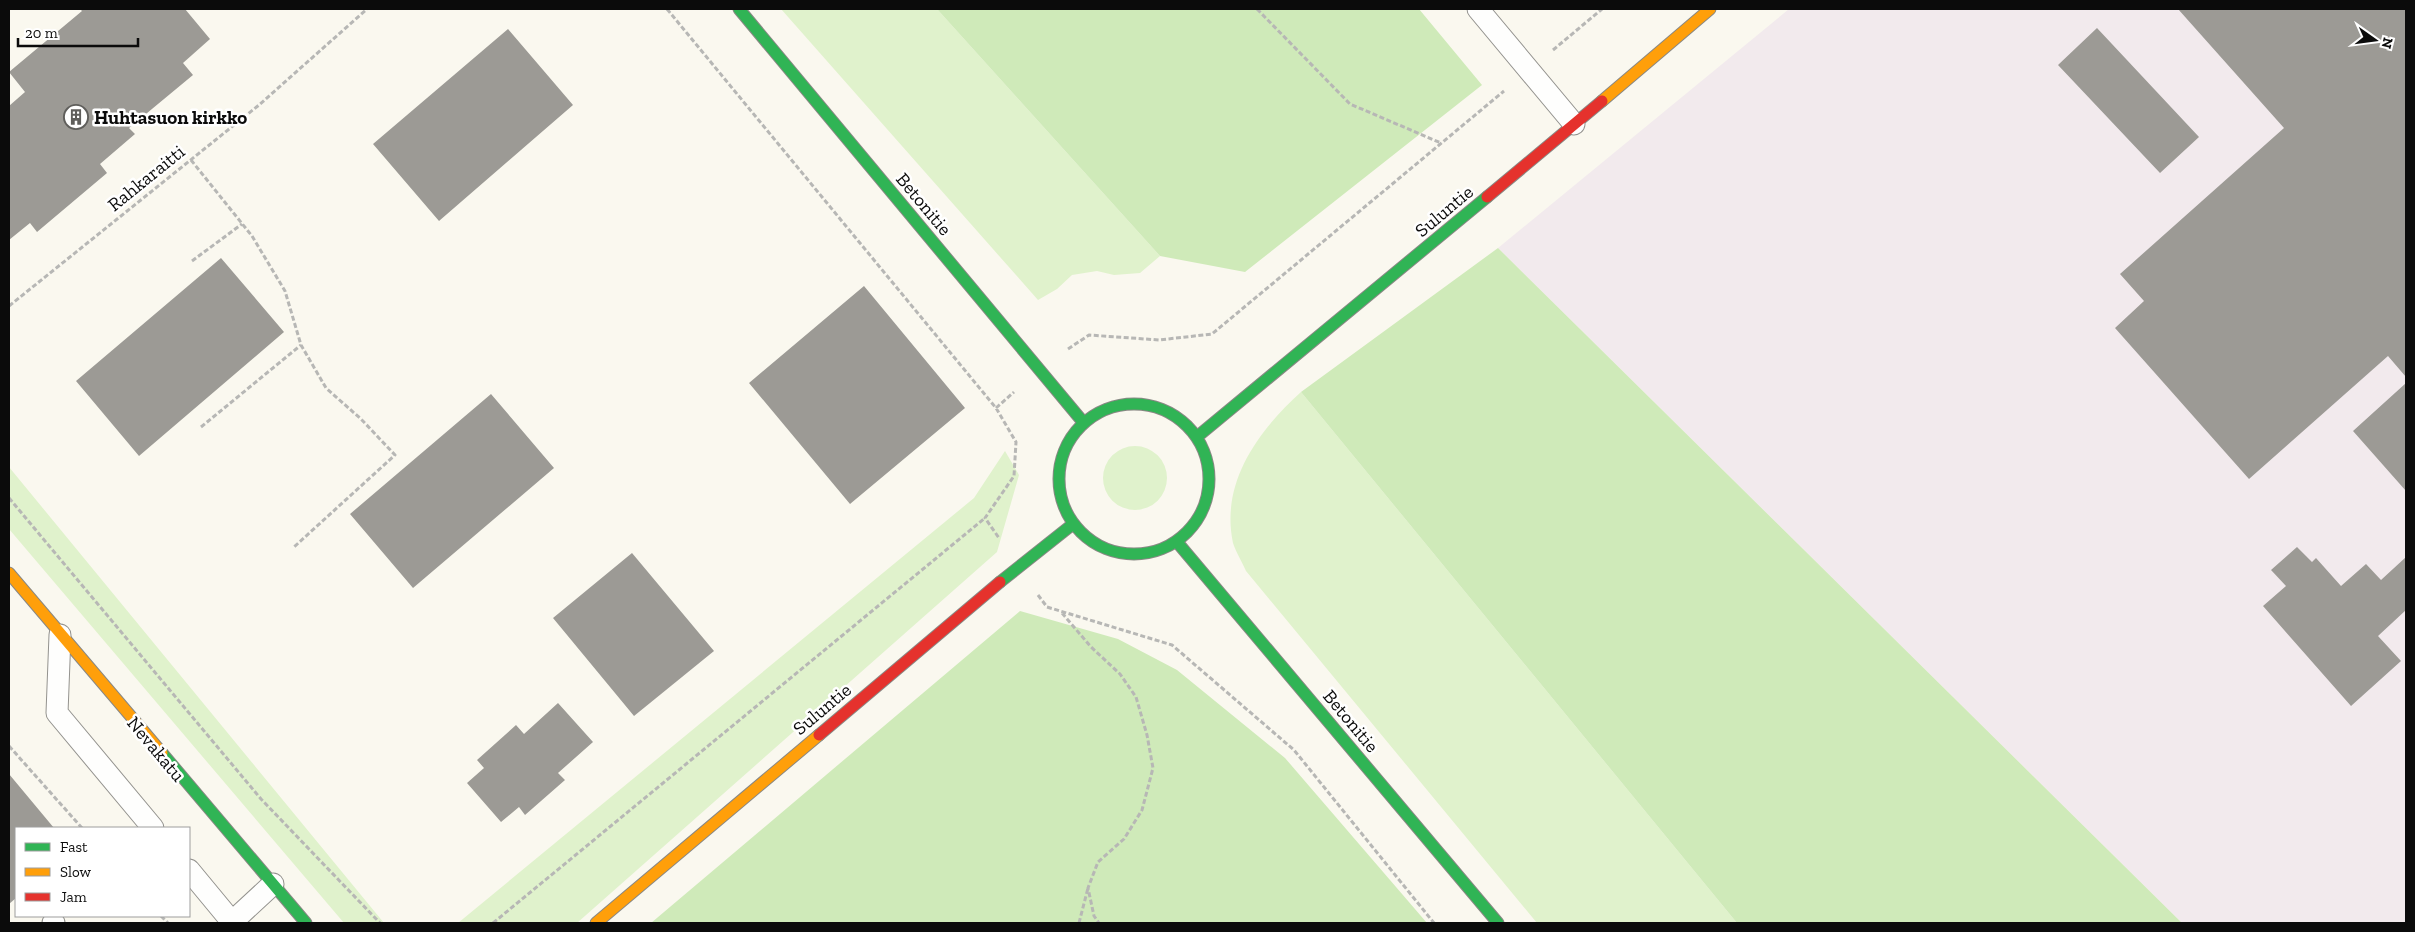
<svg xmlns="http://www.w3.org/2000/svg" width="2415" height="932" viewBox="0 0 2415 932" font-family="'Zilla Slab',serif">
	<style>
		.industrial { fill: #f2eaed }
		.green { fill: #e0f2cc }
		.forest { fill: #cfeab9 }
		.building { fill: #9c9a95 }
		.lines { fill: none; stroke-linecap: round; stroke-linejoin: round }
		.lane-casing { stroke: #93928e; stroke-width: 23 }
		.fast-casing { stroke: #898884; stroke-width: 13 }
		.slow-casing { stroke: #898884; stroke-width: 13 }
		.jam-casing { stroke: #898884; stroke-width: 13 }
		.path { stroke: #b7b7b5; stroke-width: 3; stroke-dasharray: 5 2.5; stroke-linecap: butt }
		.lane { stroke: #fefefd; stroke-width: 21 }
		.fast { stroke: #30b455; stroke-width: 11 }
		.slow { stroke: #ff9f0a; stroke-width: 11 }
		.jam { stroke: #e5322d; stroke-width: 11 }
		.labels { text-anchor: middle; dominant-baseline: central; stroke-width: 5; stroke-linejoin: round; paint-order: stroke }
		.poi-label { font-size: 19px; font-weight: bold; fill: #0b0b0b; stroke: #fff; text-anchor: start }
		.street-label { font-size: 19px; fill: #0b0b0b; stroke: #fff }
	</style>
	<rect width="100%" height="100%" fill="#faf8ef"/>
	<path class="industrial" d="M1789 9H2406V923H2182L1498 248Z"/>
	<path class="green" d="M781 9H937L1160 256 1140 273 1114 275 1097 271 1072 275 1057 289 1038 300Z
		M1301 392 1737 923H1537L1246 571C1242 562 1236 552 1233 543 1220 482 1259 430 1301 392Z
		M1103 478a32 32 0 1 1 64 0a32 32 0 1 1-64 0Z
		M1005 451 1019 475 997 552 577 923H458L974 498Z
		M9 467 384 923H344L9 529Z"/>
	<path class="forest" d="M937 9H1419L1482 85 1245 272 1160 256Z
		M1498 248 2182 923H1737L1301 392Z
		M1020 611 1118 639 1177 670 1285 758 1427 923H651Z"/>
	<path class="building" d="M80 9H185L210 39 183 63 193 75 129 128 135 134 100 164 107 173 37 232 30 223 9 240V106L25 92 9 72 82 11Z
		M2178 9H2406V377L2388 356 2249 479 2115 328 2144 301 2120 274 2284 128Z
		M2097 28 2199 137 2160 173 2058 65Z
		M508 29 573 105 439 221 373 144Z
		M221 258 284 332 139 456 76 381Z
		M864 286 965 408 850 504 749 383Z
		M2406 383V491L2353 431Z
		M491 394 554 468 413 588 350 514Z
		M2297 547 2312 562 2316 558 2341 586 2366 564 2381 580 2406 557V610L2378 636 2401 661 2351 706 2263 606 2286 586 2271 570Z
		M632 553 714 651 634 716 553 618Z
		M558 703 593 742 558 773 565 780 525 815 519 807 501 822 467 783 484 768 477 760 516 725 524 734Z
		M9 774 54 828H16V898L9 904Z"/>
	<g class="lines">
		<defs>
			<path id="lane" d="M1478 9 1574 124
				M60 635 57 713 153 828
				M189 870 232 922 273 884
				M53 923H54"/>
			<path id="fast" d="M739 9 1083 422
				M1059 479a75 75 0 1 1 150 0a75 75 0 1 1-150 0Z
				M1198 436 1487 197
				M1177 542 1498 923
				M1000 582 1073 524
				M162 753 306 923"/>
			<path id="slow" d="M1602 101 1710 9
				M9 573 162 753
				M596 923 819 735"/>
			<path id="jam" d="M1487 197 1602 101
				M819 735 1000 582"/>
		</defs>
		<use href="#lane" class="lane-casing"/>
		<use href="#fast" class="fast-casing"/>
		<use href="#slow" class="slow-casing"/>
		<use href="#jam" class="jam-casing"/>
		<path class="path" d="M667 9 996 408 1016 442 1014 476 985 518 999 538
			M1257 9 1350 104 1441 143
			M1553 50 1602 9
			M191 160 252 236 285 291 301 345 326 388 361 419 395 455 294 547
			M192 261 242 224
			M9 306 259 105 367 9
			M1068 349 1089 335 1159 340 1212 334 1504 91
			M996 408 1014 392
			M201 427 301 345
			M9 498 261 799 380 923
			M1038 595 1047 607 1172 645 1294 750 1434 923
			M1062 613 1091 647 1120 674 1136 697 1147 735 1153 768 1142 810 1124 839 1098 862 1088 888 1094 916 1099 923
			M9 746 82 828
			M161 916 168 923
			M493 923 985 518
			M1079 923 1088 888"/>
		<use href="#lane" class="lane"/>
		<use href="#fast" class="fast"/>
		<use href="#slow" class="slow"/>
		<use href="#jam" class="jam"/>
	</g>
	<defs>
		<symbol id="building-ring" viewBox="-11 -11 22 22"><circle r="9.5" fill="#fff" stroke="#5f5e5b" stroke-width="1.5"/><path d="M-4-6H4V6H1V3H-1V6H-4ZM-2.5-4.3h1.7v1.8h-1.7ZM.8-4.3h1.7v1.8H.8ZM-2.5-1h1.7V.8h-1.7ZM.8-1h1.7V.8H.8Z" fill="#5f5e5b"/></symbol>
	</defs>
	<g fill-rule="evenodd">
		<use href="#building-ring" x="62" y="103" width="28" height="28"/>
	</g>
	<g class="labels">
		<g class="poi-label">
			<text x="94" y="117">Huhtasuon kirkko</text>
		</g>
		<g class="street-label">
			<text transform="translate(146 178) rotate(-39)">Rahkaraitti</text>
			<text transform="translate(924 204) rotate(50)">Betonitie</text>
			<text transform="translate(1444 211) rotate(-40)">Suluntie</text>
			<text transform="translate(822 709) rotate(-40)">Suluntie</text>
			<text transform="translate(1351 721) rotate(50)">Betonitie</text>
			<text transform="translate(156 749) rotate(50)">Nevakatu</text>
		</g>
	</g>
	<rect width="2415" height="932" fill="none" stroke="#0b0b0b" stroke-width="20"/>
	<rect x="15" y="827" width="175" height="90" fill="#ffffff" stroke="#9d9d9d"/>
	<rect x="25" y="843" width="25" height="8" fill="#30b455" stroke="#9d9d9d"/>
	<text x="60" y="852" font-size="15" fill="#0b0b0b">Fast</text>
	<rect x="25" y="868" width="25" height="8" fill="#ff9f0a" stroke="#9d9d9d"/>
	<text x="60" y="877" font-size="15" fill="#0b0b0b">Slow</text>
	<rect x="25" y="893" width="25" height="8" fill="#e5322d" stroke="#9d9d9d"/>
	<text x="60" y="902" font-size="15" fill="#0b0b0b">Jam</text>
	<g transform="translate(2375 40) rotate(104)" stroke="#ffffff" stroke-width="4" paint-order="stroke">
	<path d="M0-4L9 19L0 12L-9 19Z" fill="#0b0b0b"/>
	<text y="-8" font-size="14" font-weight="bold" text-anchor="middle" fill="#0b0b0b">N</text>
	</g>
	<path d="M18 38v8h120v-8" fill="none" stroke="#0b0b0b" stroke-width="2.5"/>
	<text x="25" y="38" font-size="15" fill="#0b0b0b" stroke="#ffffff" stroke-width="4" paint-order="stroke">20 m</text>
</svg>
